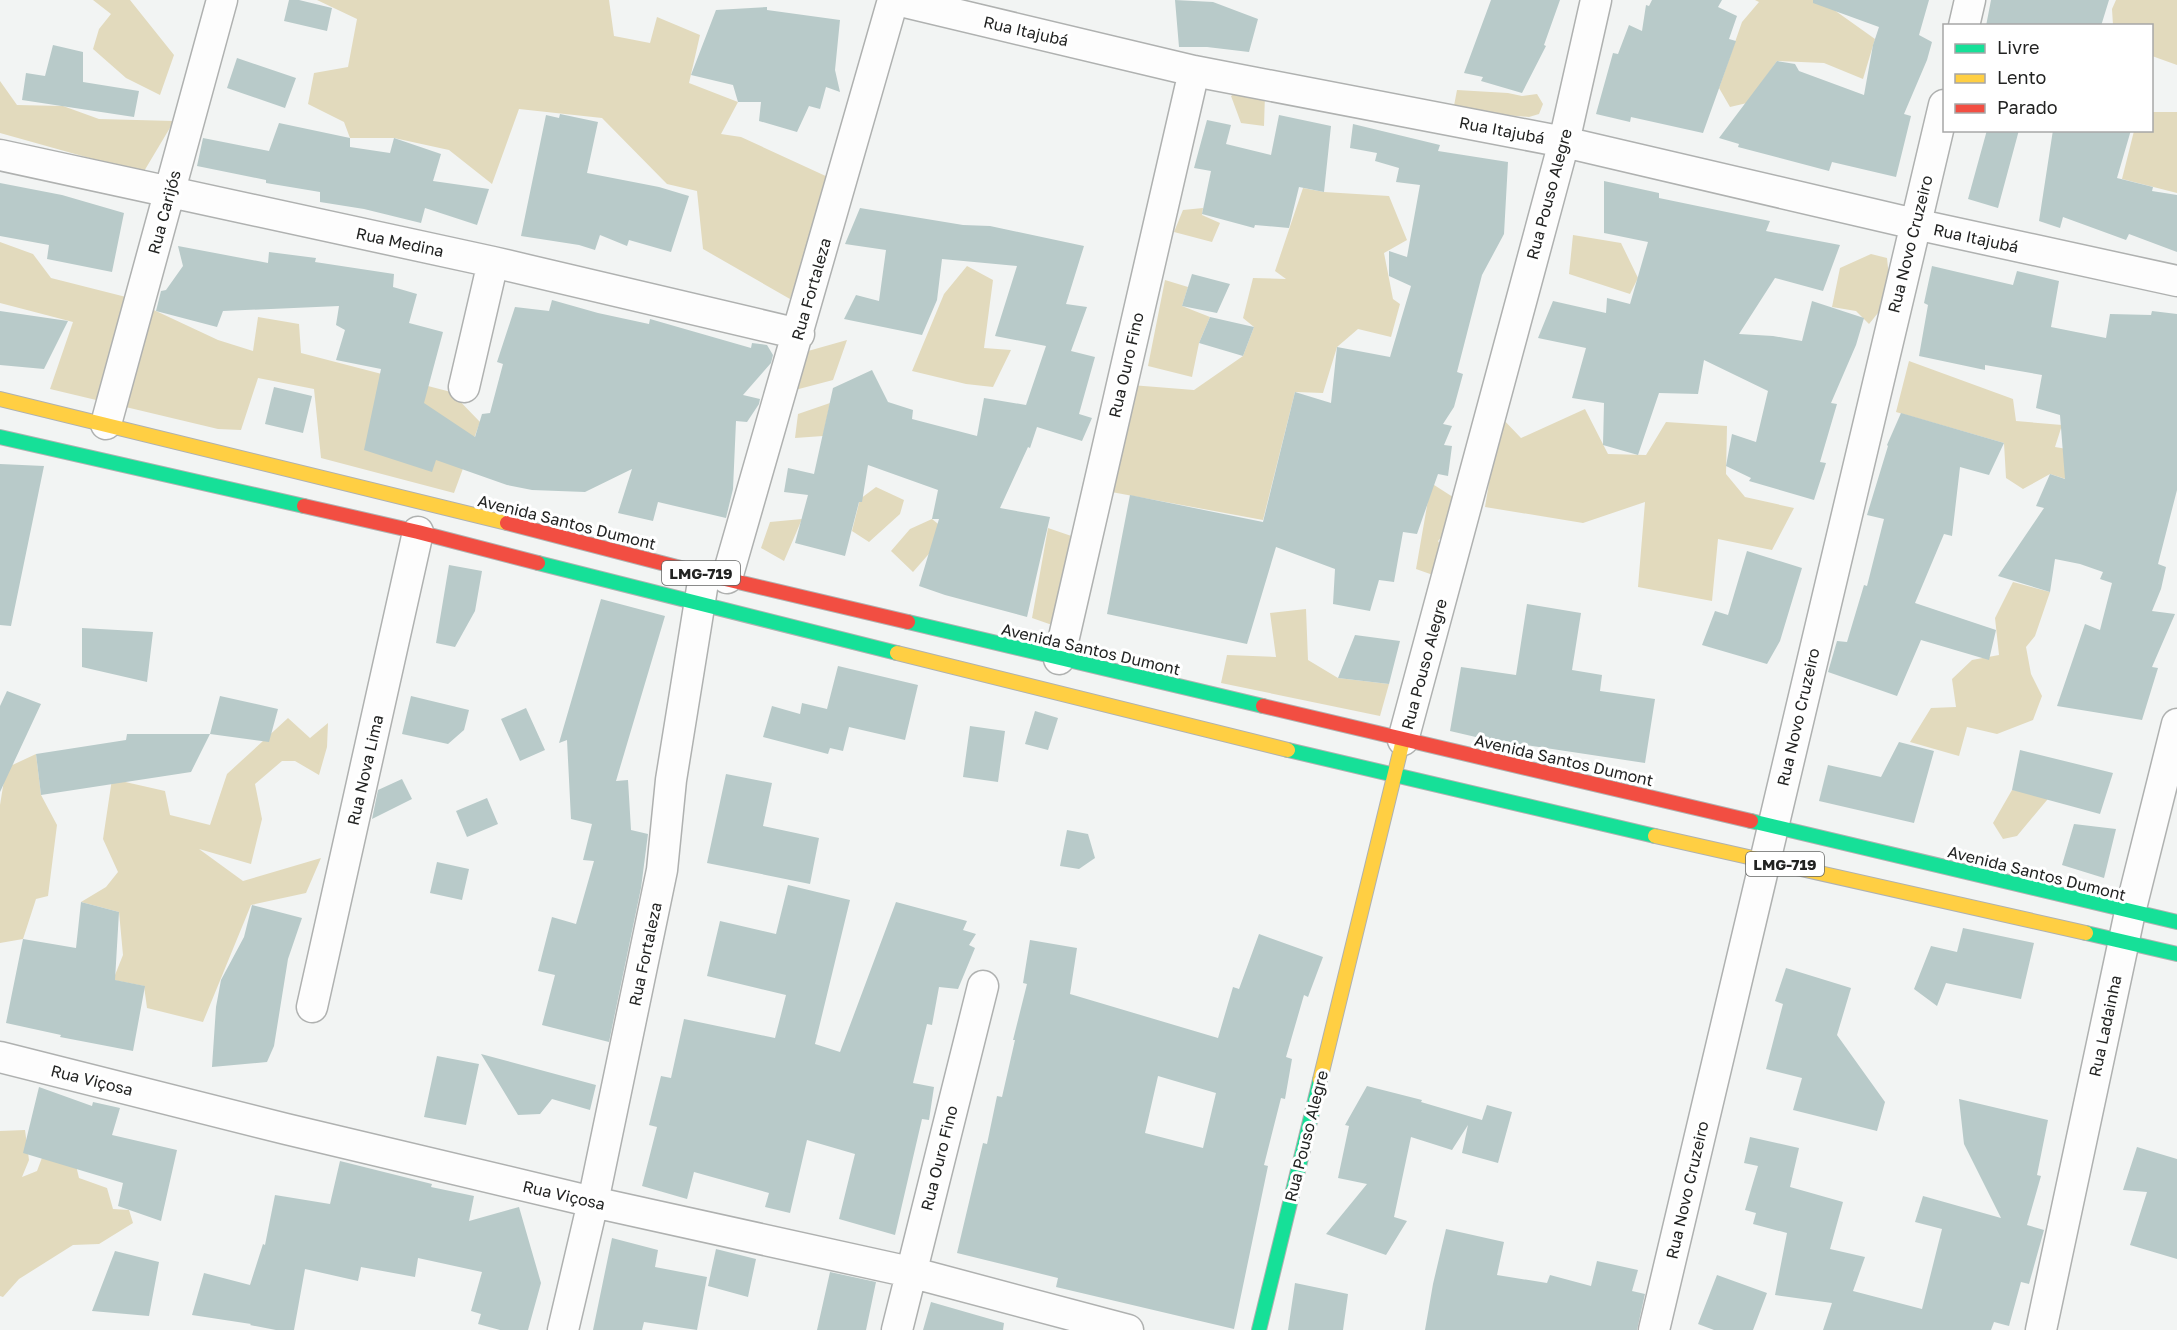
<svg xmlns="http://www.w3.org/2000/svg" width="2177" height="1330" viewBox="0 0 2177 1330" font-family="'Golos Text',sans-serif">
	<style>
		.green { fill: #e2dabd }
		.building { fill: #b8cac9; fill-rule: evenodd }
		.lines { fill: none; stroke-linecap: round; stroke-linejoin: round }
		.street-casing { stroke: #afb1b0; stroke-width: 33 }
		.fast-casing { stroke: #afb1b0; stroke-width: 16 }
		.slow-casing { stroke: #afb1b0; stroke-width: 16 }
		.jam-casing { stroke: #afb1b0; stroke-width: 16 }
		.street { stroke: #fdfdfd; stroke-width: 30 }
		.fast { stroke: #16e098; stroke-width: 14 }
		.slow { stroke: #ffcf43; stroke-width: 14 }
		.jam { stroke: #f24e42; stroke-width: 14 }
		.labels { text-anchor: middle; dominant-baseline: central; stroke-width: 6; stroke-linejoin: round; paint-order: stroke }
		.shield { fill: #fff; stroke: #646564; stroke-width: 1.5 }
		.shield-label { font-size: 15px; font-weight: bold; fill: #222322 }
		.street-label { font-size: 16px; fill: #222322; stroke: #fff }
	</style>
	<rect width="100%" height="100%" fill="#f2f4f3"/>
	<path class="green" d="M93 0H130L174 55 160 95 126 78 93 49 99 29 111 14Z
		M317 0H609L614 36 650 43 657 17 700 35 689 83 738 102 721 134 741 137 830 178 790 299 703 249 697 191 667 184 602 118 519 109 492 184 449 150 394 138H350L344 122 308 104 314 73 348 67 357 19Z
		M1755 0H1832L1830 7 1875 39 1863 79 1824 63 1777 61 1747 103 1730 107 1719 88 1742 22 1759 2Z
		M2116 0H2177V65L2152 56V26L2113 25 2112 9Z
		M0 81 17 105 63 106 99 119 174 121 143 173 0 133Z
		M1241 89 1265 94 1264 126 1241 123 1231 96Z
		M1457 90 1508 93 1522 96 1537 94 1543 104 1539 114 1529 117 1453 111Z
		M2152 112H2177V193L2122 179 2134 131 2152 130Z
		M1303 188 1324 192 1389 196 1407 240 1384 253 1393 299 1400 304 1391 337 1358 329 1337 347 1323 393 1295 392 1263 520 1106 491 1131 385 1194 390 1243 356 1254 327 1243 318 1253 278 1286 279 1275 271Z
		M1203 208 1202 215 1220 223 1212 242 1174 232 1183 210Z
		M1573 235 1621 243 1638 278 1630 294 1569 274Z
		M0 242 33 254 51 278 126 297 218 340 253 351 258 317 299 324 301 353 451 392 480 422 454 493 321 458 314 389 258 378 241 430 218 429 50 389 73 322 0 303Z
		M1871 254 1887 258 1891 297 1869 324 1856 311 1832 307 1840 268Z
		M967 266 993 280 984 348 1011 350 993 387 966 384 912 371 944 294Z
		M1165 280 1188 287 1182 306 1210 317 1199 343 1192 377 1148 366Z
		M847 340 833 380 795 390 801 353Z
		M1909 361 2013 399 2016 421 2062 425 2055 447 2108 456 2094 488 2050 474 2023 489 2006 478 2004 443 1896 412Z
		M830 403 823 436 795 438 798 414Z
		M1585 409 1608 454 1646 455 1666 422 1727 426 1726 474 1745 497 1794 508 1772 550 1718 539 1712 601 1638 587 1645 502 1583 523 1485 507 1500 416 1521 438Z
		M1431 483 1456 499 1449 529 1438 541 1446 554 1433 575 1416 569Z
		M876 487 904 500 900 514 869 542 852 531 860 499Z
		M802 519 784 561 761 548 770 522Z
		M932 519 948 532 913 572 891 551 910 529Z
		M1048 528 1086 541 1055 626 1032 618Z
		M2013 582 2050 592 2035 636 2026 647 2031 674 2042 696 2033 720 1997 734 1967 727 1959 756 1910 742 1931 708 1956 707 1952 679 1972 660 1999 655 1995 618Z
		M1306 609 1308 660 1338 678 1389 684 1380 716 1221 683 1227 655 1276 657 1270 613Z
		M288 718 310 738 328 723 327 747 319 775 295 761H282L255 784 262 819 251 864 199 849 243 881 321 858 306 893 251 905 203 1022 147 1008 144 986 113 980 123 955 119 912 81 902 106 887 118 872 103 839 112 779 165 791 170 815 210 825 227 774Z
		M36 754 41 795 57 825 48 896 36 899 23 939 0 943V805L6 768Z
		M2012 790 2052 794 2017 836 2003 839 1993 823Z
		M25 1130 29 1160 22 1177 37 1171 49 1139 68 1132 79 1178 107 1188 113 1209 129 1210 133 1223 99 1244 73 1245 19 1279 3 1297 0 1296V1131Z"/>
	<path class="building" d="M289 0H299L332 8 327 31 284 21Z
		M1175 0 1213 2 1258 19 1249 52 1207 47H1179Z
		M1491 0H1560L1544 45 1546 46 1522 93 1481 81 1483 77 1464 73Z
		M1652 0H1722L1718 7 1737 16 1729 39 1736 41 1703 133 1631 117 1630 122 1596 114 1613 53 1618 54 1629 25 1642 31 1646 5 1649 6Z
		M1813 0H1929L1919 35 1932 42 1927 60 1904 114 1911 116 1896 177 1832 162 1829 171 1738 147 1739 144 1719 138 1777 61 1795 64 1799 71 1864 95 1873 45 1879 27 1813 3Z
		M1991 0H2109L2101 26H1986Z
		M767 7V10L840 20 835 70 840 92 826 87 820 109 809 106 797 132 759 121 761 102H738L733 85 691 75 716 10Z
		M53 45 83 52V82L139 91 134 117 22 100 26 73 45 76Z
		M237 58 296 78 285 108 227 88Z
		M560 114 598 122 587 173 659 187 689 196 671 252 629 240 627 246 600 235 595 250 579 245 521 236 546 115 559 118Z
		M1279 115 1331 126 1324 192 1299 187 1289 228 1255 225 1254 228 1202 214 1211 171 1194 168 1207 120 1231 125 1226 144 1271 155Z
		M279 123 350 138V147L390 153 394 138 441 154 433 181 489 189 477 225 425 208 421 223 364 209 320 202V192L266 183V180L197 166 203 138 269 151Z
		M1353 124 1440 145 1438 151 1508 162 1504 234 1482 275 1457 372 1463 374 1454 407 1443 424 1452 426 1444 445 1452 446 1448 476 1438 474 1417 534 1403 532 1394 582 1379 580 1370 611 1333 604 1335 569 1276 547 1247 644 1107 614 1130 495 1263 522 1295 392 1331 403 1337 347 1390 357 1411 286 1389 276V251L1407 257 1420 185 1396 182 1399 168 1375 161 1377 153 1350 148Z
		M1987 130H2019L1998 208 1968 199Z
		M2053 130H2131L2117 178 2153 187 2152 191 2177 195V252L2129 234 2126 240 2063 217 2060 228 2039 221Z
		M1604 181 1659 193V198L1770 221 1766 231 1840 245 1823 291 1775 278 1739 334 1773 336 1802 341 1812 301 1864 318 1856 345 1831 403 1837 404 1820 462 1826 463 1814 500 1749 481 1751 478 1726 466 1732 434 1756 442 1768 391 1704 360 1698 394 1659 393 1638 455 1603 445 1604 403 1572 398 1586 348 1538 338 1553 301 1606 313 1607 298 1630 304 1648 242 1604 233Z
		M0 183 62 195 124 213 112 272 47 259 49 245 0 236Z
		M860 208 963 225 990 226 1084 246 1066 304 1087 307 1071 351 1095 357 1079 414 1092 418 1082 441 1037 427 1030 448 1028 447 1000 508 1050 517 1027 617 945 595 919 586 939 519H932L938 490 868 465 862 502H859L845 556 795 543 808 495 784 492 788 468 814 474 833 388 872 370 888 402 913 410 912 419 977 436 984 398 1026 405 1046 346 995 336 1017 266 942 259 937 300 922 335 844 319 856 295 879 301 886 250 845 244Z
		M178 246 268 263 269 252 316 258 315 262 394 274 393 287 417 294 409 323 443 332 424 403 475 437 482 414 490 413 503 364 497 362 515 307 549 311 552 300 598 313 649 324 650 319 751 348 752 343 767 345 773 355 771 363 743 395 760 399 759 404 747 422 736 421 733 489 726 518 658 502 653 521 618 513 632 469 585 492 532 490 507 485 436 460 432 472 364 450 381 369 336 360 345 330 336 325 339 306 223 311 217 327 156 311 161 291 166 290 183 266Z
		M1932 266 2013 285 2017 271 2059 281 2051 327 2106 338 2110 314 2151 315 2152 311 2177 314V490L2158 564 2166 567 2161 589 2152 611 2175 614 2152 667 2158 668 2142 720 2057 706 2085 624 2100 630 2112 583 2100 579 2103 572 2080 564 2055 559 2050 592 1998 576 2044 508 2036 506 2050 474 2065 479 2060 415 2036 408 2042 375 1985 365V370L1919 356 1928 305 1924 303Z
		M1192 274 1230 284 1217 313 1182 306Z
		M0 311 68 321 44 369 0 365Z
		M1210 317 1254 327 1243 356 1199 343Z
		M274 387 312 396 303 433 265 424Z
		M1901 413 2004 443 1989 475 1960 467 1952 536 1944 534 1915 603 1996 630 1989 660 1921 640 1897 696 1828 672 1837 641 1847 642 1864 585 1867 586 1884 519 1867 515 1888 446 1887 445Z
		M0 464 44 466 11 626 0 625Z
		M1747 551 1802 568 1780 641 1767 664 1702 645 1715 611 1728 615Z
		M449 565 482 571 475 611 455 647 436 643Z
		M601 599 665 616 616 781 628 780 631 830 648 834 641 888 609 1042 542 1025 555 975 538 971 552 917 576 924 594 861 583 860 592 824 571 819 567 740 559 743Z
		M1527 604 1581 613 1572 670 1602 675 1600 691 1655 699 1645 763 1480 738 1450 731 1461 667 1516 675Z
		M82 628 153 632 147 682 82 667Z
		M1355 635 1400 641 1389 684 1338 678Z
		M838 666 918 685 905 740 849 727 843 751 830 748 828 754 763 737 772 706 800 714 802 703 827 709Z
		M7 691 41 704 0 792V706Z
		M220 696 278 709 269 742 210 734Z
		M411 696 469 710 464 730 448 744 402 734Z
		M526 708 545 750 520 761 501 719Z
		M1035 711 1058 718 1048 750 1025 744Z
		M970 726 1005 731 998 782 963 777Z
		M127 734H210L191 772 41 795 36 754 126 740Z
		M1899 742 1934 751 1914 823 1819 801 1828 765 1881 777Z
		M2020 750 2113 773 2100 814 2012 790Z
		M726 774 772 783 763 826 819 838 810 884 707 863Z
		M402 779 412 799 372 819 378 790Z
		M487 798 498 824 467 837 456 811Z
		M2074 824 2116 829 2104 878 2062 865Z
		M1067 830 1088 834 1095 858 1079 869 1060 866Z
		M437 862 469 869 462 900 430 893Z
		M788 885 850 900 815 1044 840 1052 896 902 967 921 963 930 976 934 969 945 975 948 958 989 939 987 932 1025 927 1024 913 1083 934 1087 929 1120 922 1119 895 1235 839 1219 855 1154 807 1140 790 1213 765 1207 769 1193 694 1172 687 1199 642 1186 657 1127 649 1125 661 1076 671 1078 684 1019 775 1038 786 995 707 976 720 921 776 934Z
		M81 902 119 912 115 980 145 986 133 1051 60 1037 61 1035 6 1023 23 939 76 948Z
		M252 905 302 918 288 959 274 1046 267 1062 212 1067 216 1007 221 980 244 937Z
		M1963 928 2034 943 2021 999 1946 983 1937 1006 1914 989 1931 946 1957 952Z
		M1259 934 1323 957 1308 997 1304 995 1286 1057 1292 1059 1285 1099 1281 1098 1264 1165 1268 1166 1234 1329 1056 1287 1058 1278 957 1253 983 1143 987 1144 997 1096 1002 1097 1015 1040H1013L1027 984 1023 983 1030 940 1077 948 1070 994 1218 1038 1233 987 1239 989ZM1158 1076 1216 1093 1203 1148 1145 1133Z
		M1786 968 1851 988 1837 1035 1885 1102 1877 1131 1793 1110 1802 1078 1766 1069 1783 1004 1775 1001Z
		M481 1054 596 1085 590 1110 552 1099 540 1114 518 1115Z
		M437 1056 479 1064 466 1125 424 1117Z
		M1367 1086 1422 1100 1421 1102 1482 1120 1487 1105 1512 1112 1498 1163 1462 1153 1468 1125 1452 1150 1411 1137 1394 1217 1407 1221 1386 1255 1326 1234 1367 1184 1338 1178 1349 1126 1345 1125Z
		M39 1087 92 1106 93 1102 120 1108 112 1135 177 1150 161 1221 118 1206 123 1183 23 1153Z
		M1959 1099 2048 1120 2037 1175 2041 1176 2027 1225 2044 1230 2029 1284 2021 1282 2009 1326 1994 1322 1991 1330H1823L1832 1303 1775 1295 1787 1233 1753 1224 1756 1213 1745 1210 1758 1166 1744 1163 1750 1137 1799 1148 1790 1187 1843 1202 1830 1249 1865 1257 1853 1291 1922 1309 1942 1229 1915 1222 1923 1196 2001 1218 1964 1144Z
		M2137 1147 2177 1159V1259L2130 1245 2147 1192 2123 1190Z
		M340 1161 432 1184 431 1187 474 1196 469 1221 519 1207 541 1283 528 1330H500L478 1324 481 1314 471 1311 482 1272 418 1258 415 1277 361 1267 358 1281 305 1269 294 1330H276L250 1325 251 1324 192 1315 204 1273 250 1285 263 1244 265 1245 275 1195 330 1204Z
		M1446 1229 1504 1242 1497 1275 1547 1283 1550 1275 1591 1286 1597 1261 1638 1270 1632 1291 1645 1294 1637 1330H1425L1433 1284Z
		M612 1238 658 1250 655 1267 707 1277 697 1330 644 1322 642 1330H593Z
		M716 1249 756 1259 748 1297 708 1286Z
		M115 1251 159 1262 149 1316 92 1311Z
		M830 1272 876 1282 866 1330H817Z
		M1717 1275 1767 1293 1753 1330H1714L1698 1324Z
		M1295 1283 1348 1294 1343 1330H1288Z
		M931 1302 1004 1323 1003 1330H923Z"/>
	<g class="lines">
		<defs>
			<path id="street" d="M896 0 1194 71 1564 142 1915 224 2177 281
				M1964 26 1970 0
				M0 155 493 262 799 334
				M464 387 493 262
				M106 424 222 0
				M727 578 893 0
				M1059 659 1194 71
				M1403 740 1564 142 1596 0
				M312 1007 418 532
				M0 1057 286 1129 593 1202 910 1272 1128 1330
				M563 1330 593 1202 662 870 671 780 703 582
				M897 1330 983 986
				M1654 1330 1944 105
				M2041 1330 2130 912 2177 724"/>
			<path id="fast" d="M0 437 304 506
				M538 563 897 653
				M908 622 1263 706
				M1288 750 1655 836
				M1751 821 2177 922
				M2086 933 2177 954
				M1259 1330 1320 1080"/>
			<path id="slow" d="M0 399 507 523
				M897 653 1288 750
				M1655 836 2086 933
				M1320 1080 1403 740"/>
			<path id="jam" d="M304 506 418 532 538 563
				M507 523 704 574 908 622
				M1263 706 1751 821"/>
		</defs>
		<use href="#street" class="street-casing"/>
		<use href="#fast" class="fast-casing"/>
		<use href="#slow" class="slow-casing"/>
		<use href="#jam" class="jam-casing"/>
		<use href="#street" class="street"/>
		<use href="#fast" class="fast"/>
		<use href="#slow" class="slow"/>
		<use href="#jam" class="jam"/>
	</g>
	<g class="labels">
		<g class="shield">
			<rect x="662" y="561" width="78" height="24" rx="4.5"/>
			<rect x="1746" y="852" width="78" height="24" rx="4.5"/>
		</g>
		<g class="shield-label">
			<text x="701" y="573">LMG-719</text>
			<text x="1785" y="864">LMG-719</text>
		</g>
		<g class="street-label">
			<text transform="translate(1026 31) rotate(13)">Rua Itajubá</text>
			<text transform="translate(1502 130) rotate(11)">Rua Itajubá</text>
			<text transform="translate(1549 194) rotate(-75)">Rua Pouso Alegre</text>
			<text transform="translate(164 212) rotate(-75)">Rua Carijós</text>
			<text transform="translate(1976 238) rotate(12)">Rua Itajubá</text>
			<text transform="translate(400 242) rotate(12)">Rua Medina</text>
			<text transform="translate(1910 244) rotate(-76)">Rua Novo Cruzeiro</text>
			<text transform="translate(811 289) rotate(-74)">Rua Fortaleza</text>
			<text transform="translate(1126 365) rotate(-77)">Rua Ouro Fino</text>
			<text transform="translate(567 522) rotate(14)">Avenida Santos Dumont</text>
			<text transform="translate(1091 649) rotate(13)">Avenida Santos Dumont</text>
			<text transform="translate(1424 664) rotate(-75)">Rua Pouso Alegre</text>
			<text transform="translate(1798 717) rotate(-77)">Rua Novo Cruzeiro</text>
			<text transform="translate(1564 760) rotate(13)">Avenida Santos Dumont</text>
			<text transform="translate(365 770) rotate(-77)">Rua Nova Lima</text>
			<text transform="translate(2037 873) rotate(14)">Avenida Santos Dumont</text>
			<text transform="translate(645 954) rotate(-78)">Rua Fortaleza</text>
			<text transform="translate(2105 1026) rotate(-78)">Rua Ladainha</text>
			<text transform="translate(92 1080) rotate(14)">Rua Viçosa</text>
			<text transform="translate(1306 1136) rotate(-76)">Rua Pouso Alegre</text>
			<text transform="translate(939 1158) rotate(-76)">Rua Ouro Fino</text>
			<text transform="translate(1687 1190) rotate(-77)">Rua Novo Cruzeiro</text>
			<text transform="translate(564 1195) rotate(13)">Rua Viçosa</text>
		</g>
	</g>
	<rect x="1943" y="24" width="210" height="108" fill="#ffffff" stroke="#a7a7a7" stroke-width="1.5"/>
	<rect x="1955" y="44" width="30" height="9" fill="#16e098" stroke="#a7a7a7" stroke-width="1.5"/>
	<text x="1997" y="54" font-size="18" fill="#222322">Livre</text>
	<rect x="1955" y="74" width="30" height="9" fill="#ffcf43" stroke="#a7a7a7" stroke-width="1.5"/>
	<text x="1997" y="84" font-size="18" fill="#222322">Lento</text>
	<rect x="1955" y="104" width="30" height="9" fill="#f24e42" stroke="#a7a7a7" stroke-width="1.5"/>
	<text x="1997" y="114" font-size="18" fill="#222322">Parado</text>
</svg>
